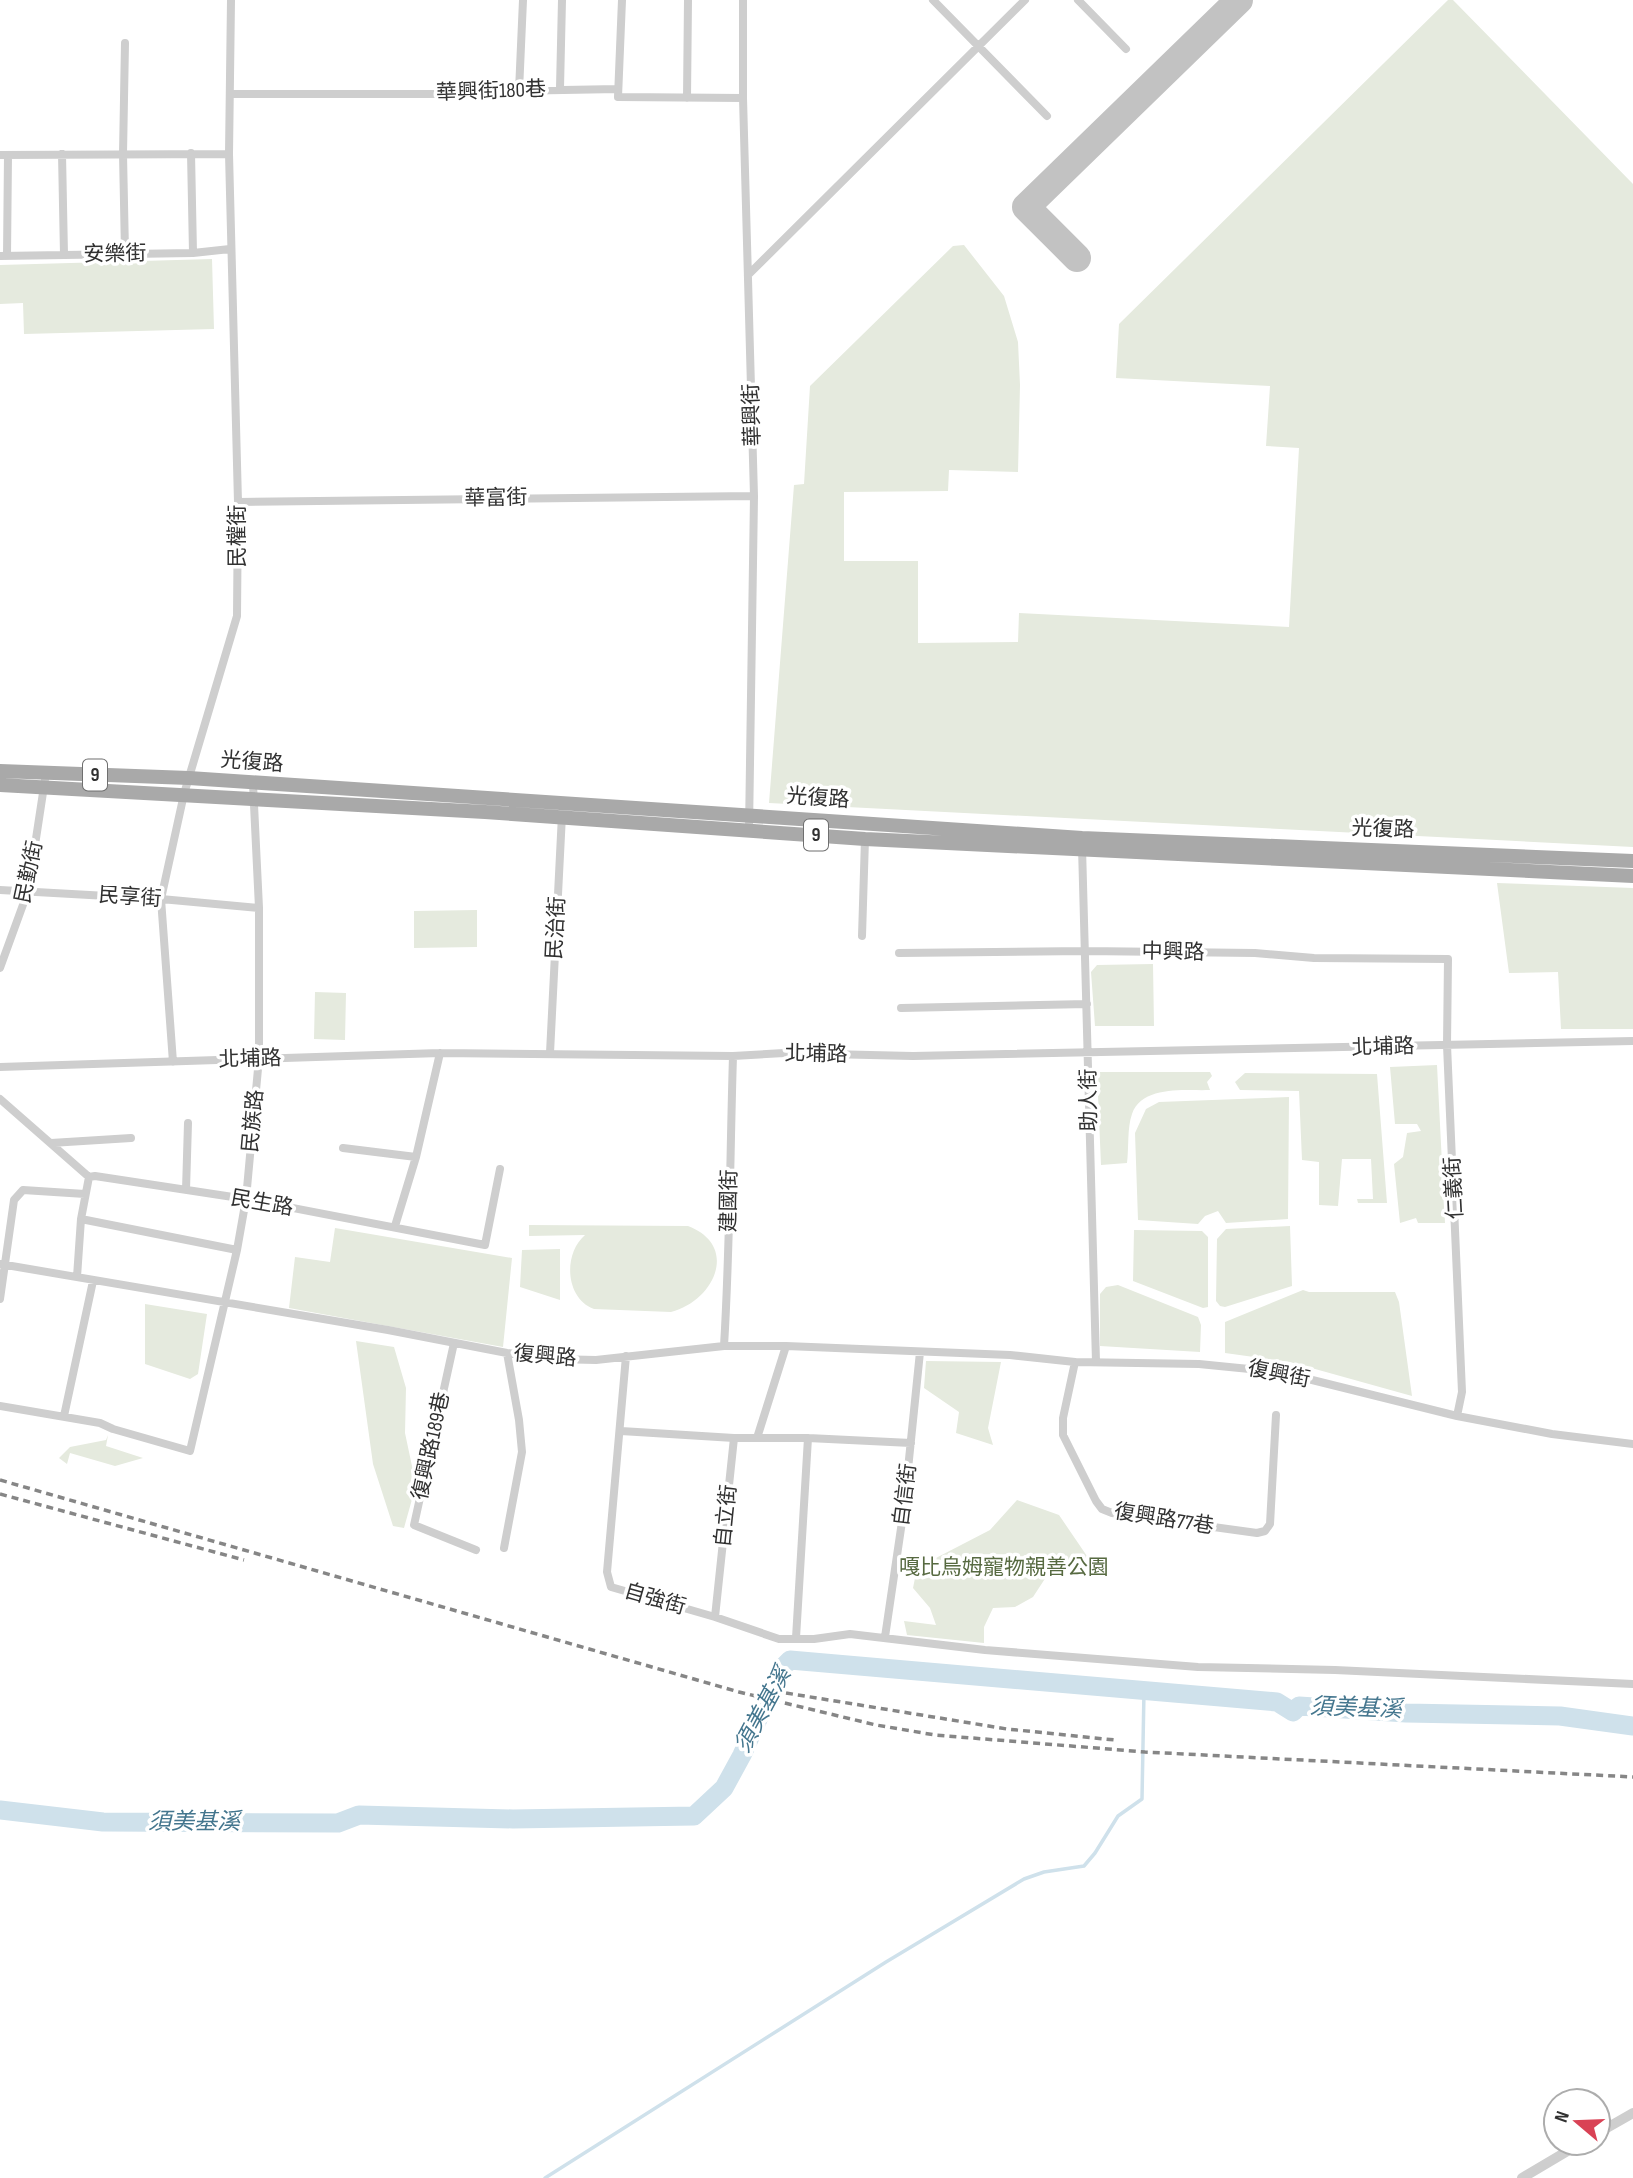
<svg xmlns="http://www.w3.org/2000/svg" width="1633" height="2178" viewBox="0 0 1633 2178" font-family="'Sofia Sans Condensed','Noto Sans TC',sans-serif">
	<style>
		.green { fill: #e5eade }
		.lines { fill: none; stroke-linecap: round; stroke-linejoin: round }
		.stream { stroke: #cfe1eb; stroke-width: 3.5 }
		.river { stroke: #cfe1eb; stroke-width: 19 }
		.taxiway { stroke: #c2c2c2; stroke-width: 28 }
		.minor { stroke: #cecece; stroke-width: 8 }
		.tertiary { stroke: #cecece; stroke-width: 10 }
		.primary { stroke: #a9a9a9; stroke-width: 14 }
		.rail { stroke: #868686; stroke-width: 3.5; stroke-dasharray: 7 5; stroke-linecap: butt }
		.labels { text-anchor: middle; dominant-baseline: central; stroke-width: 7; stroke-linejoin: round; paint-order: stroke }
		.shield { fill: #fff; stroke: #6f6f6f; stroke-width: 2 }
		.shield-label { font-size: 19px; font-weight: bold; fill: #313131 }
		.street-label { font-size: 21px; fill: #313131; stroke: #fff }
		.park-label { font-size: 21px; fill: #576a41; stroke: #fff }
		.water-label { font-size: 23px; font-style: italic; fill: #44768e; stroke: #fff }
	</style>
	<rect width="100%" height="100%" fill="#fff"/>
	<path class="green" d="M1448 0H1453L1633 184V847L769 803 794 485 804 484 810 386 953 246 964 245 1004 296 1018 342 1020 385 1018 472 949 470 948 491 844 492V561H918V643L1018 642 1019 613 1289 627 1299 448 1266 446 1270 386 1116 378 1119 324Z
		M212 259 214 329 24 334 23 303 0 304V265Z
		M1497 883 1633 888V1029H1561L1558 972 1509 973Z
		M477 910V947L414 948V911Z
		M1153 964 1154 1026H1095L1091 972 1097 965Z
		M315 992 346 993 345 1040 314 1039Z
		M1437 1065 1445 1223H1418L1416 1218 1400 1223 1394 1164 1403 1157 1407 1133 1421 1131 1417 1124H1395L1390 1067Z
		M1097 1072H1210L1212 1076 1207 1082 1210 1090C1186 1091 1142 1085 1132 1114 1127 1128 1129 1148 1127 1163L1101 1165Z
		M1245 1073 1377 1074 1387 1203H1358L1357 1199H1373L1371 1159H1342L1338 1206 1319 1205V1162L1302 1160 1299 1091 1240 1090 1235 1082Z
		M1289 1097 1288 1219 1226 1223 1218 1211 1205 1216 1198 1224 1138 1220 1135 1133 1146 1109 1159 1102Z
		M529 1225 688 1226C740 1246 714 1301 671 1312L594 1309C565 1298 563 1254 585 1235L529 1236Z
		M1290 1226 1292 1286 1225 1307 1220 1306 1216 1301 1217 1239 1226 1229Z
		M335 1228 512 1258 503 1347 289 1308 295 1257 330 1262Z
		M1134 1230 1202 1231 1208 1237V1307L1203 1308 1133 1281Z
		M560 1249V1300L520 1287 522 1250Z
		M1118 1285 1198 1317 1201 1325 1200 1352 1100 1346V1294L1106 1287Z
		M1303 1290 1309 1292H1395L1399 1302 1412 1396 1290 1362 1225 1353V1322Z
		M145 1304 207 1314 198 1374 190 1379 145 1364Z
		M356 1341 394 1347 406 1388 405 1433 416 1485 404 1528 393 1526 373 1464Z
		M926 1361 1001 1362 988 1428 993 1445 956 1433 959 1412 924 1388Z
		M108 1435 106 1446 143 1458 115 1466 70 1453 67 1464 59 1458 70 1447 106 1440Z
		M1017 1500 1059 1515 1089 1559 1050 1571 1033 1597 1015 1607 993 1608 984 1627V1643L907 1635 904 1621 936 1625 930 1608 913 1588 919 1558 934 1559 990 1530Z"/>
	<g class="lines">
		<path class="stream" d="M545 2178 886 1962 1024 1879 1044 1872 1084 1866 1095 1853 1118 1816 1142 1799 1144 1691"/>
		<path class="river" d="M0 1810 103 1822 338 1823 359 1815 513 1819 694 1816 724 1788 742 1755 780 1670 790 1660 1277 1702 1293 1712 1299 1706 1406 1713 1560 1716 1633 1726"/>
		<path class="taxiway" d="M1077 258 1026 207 1239 0"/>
		<path class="minor" d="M622 0 618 97 743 98
			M743 0V98L754 496 749 830
			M933 0 1047 116
			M1078 0 1126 49
			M125 43 123 154 125 252
			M560 88 562 0
			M519 91 523 0
			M231 94H504L508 91 618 89
			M687 98 688 0
			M191 153 193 253
			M62 154 64 255
			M0 155 229 154
			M0 256 193 253 230 249
			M7 256 8 155
			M748 275 1025 0
			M238 502 754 496
			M1082 847 1096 1362
			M0 890 161 899 259 908
			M862 936 865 839
			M899 953 1085 951 1255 953 1314 958 1448 959 1447 1045 1462 1392 1457 1416
			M0 968 28 891 46 773
			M901 1008 1087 1004
			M550 1053 562 815
			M173 1062 161 899 184 794 237 616 238 502 229 154 231 0
			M0 1067 440 1053 733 1056 784 1053 913 1056 1633 1041
			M0 1099 89 1177 95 1176 246 1199 485 1245 500 1169
			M51 1143 131 1138
			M343 1148 416 1157
			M186 1190 188 1123
			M81 1219 237 1250
			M395 1226 416 1157 440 1053
			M0 1264 388 1330 507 1353 552 1359 596 1360 724 1346H786L1010 1355 1075 1362 1199 1364 1280 1372 1457 1416 1552 1434 1633 1444
			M77 1277 81 1219 89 1177
			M0 1299 14 1200 23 1190 85 1194
			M454 1343 414 1525 476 1550
			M724 1346C730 1249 730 1152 733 1056
			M626 1356 607 1572 611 1587 715 1617 779 1639H814L850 1634 985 1650 1198 1667 1335 1670 1633 1684
			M1075 1362 1063 1418V1435L1096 1501 1102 1509 1112 1513 1257 1533 1265 1531 1270 1524 1276 1415
			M0 1406 100 1423 113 1429 190 1451 237 1250 246 1199 259 1058V908L253 784
			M64 1416 93 1281
			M621 1431 734 1438
			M757 1438 786 1346
			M504 1548 522 1452 519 1420 507 1353
			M715 1617 734 1438H808L911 1443
			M885 1637 904 1508 920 1352
			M796 1638 808 1438"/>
		<path class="tertiary" d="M1598 2133 1633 2113
			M1522 2178 1581 2143"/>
		<path class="primary" d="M0 771 189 778 1082 838 1633 861
			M0 785 485 812 865 839 1633 876"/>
		<path class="rail" d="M0 1480 739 1692 876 1725 935 1735 1145 1752 1633 1777
			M0 1494 244 1560
			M786 1693 1007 1729 1115 1740"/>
	</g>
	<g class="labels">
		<g class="shield">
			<rect x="83" y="759.5" width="24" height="31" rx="5"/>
			<rect x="804" y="819.5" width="24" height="31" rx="5"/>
		</g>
		<g class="shield-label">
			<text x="95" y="775">9</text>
			<text x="816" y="835">9</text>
		</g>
		<g class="street-label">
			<text transform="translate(491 91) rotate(-2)">華興街180巷</text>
			<text transform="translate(115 254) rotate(-1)">安樂街</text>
			<text transform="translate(752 415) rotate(-92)">華興街</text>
			<text transform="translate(496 498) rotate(-1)">華富街</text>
			<text transform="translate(237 536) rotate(-90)">民權街</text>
			<text transform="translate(252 762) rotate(4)">光復路</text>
			<text transform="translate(818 798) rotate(4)">光復路</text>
			<text transform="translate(1383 829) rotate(2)">光復路</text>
			<text transform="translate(29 872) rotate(-78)">民勤街</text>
			<text transform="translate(130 897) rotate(4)">民享街</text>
			<text transform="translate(556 928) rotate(-87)">民治街</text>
			<text transform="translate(1173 952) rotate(1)">中興路</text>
			<text transform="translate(1383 1047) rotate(-2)">北埔路</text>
			<text transform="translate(816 1054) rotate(1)">北埔路</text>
			<text transform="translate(250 1059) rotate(-2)">北埔路</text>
			<text transform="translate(1089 1100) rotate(-91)">助人街</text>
			<text transform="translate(253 1121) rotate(-85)">民族路</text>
			<text transform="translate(1454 1188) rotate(-93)">仁義街</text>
			<text transform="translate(729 1201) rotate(-89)">建國街</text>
			<text transform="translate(262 1203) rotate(10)">民生路</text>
			<text transform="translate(545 1356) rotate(5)">復興路</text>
			<text transform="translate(1279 1374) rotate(11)">復興街</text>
			<text transform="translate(431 1446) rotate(-78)">復興路189巷</text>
			<text transform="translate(905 1495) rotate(-83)">自信街</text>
			<text transform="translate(726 1516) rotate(-84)">自立街</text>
			<text transform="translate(1164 1519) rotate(9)">復興路77巷</text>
			<text transform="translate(655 1599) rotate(16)">自強街</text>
		</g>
		<g class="park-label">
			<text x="1004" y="1567">嘎比烏姆寵物親善公園</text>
		</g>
		<g class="water-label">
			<text transform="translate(1356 1708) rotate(2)">須美基溪</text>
			<text transform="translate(763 1710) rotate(-62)">須美基溪</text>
			<text x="194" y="1822">須美基溪</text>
		</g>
	</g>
	<g transform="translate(1577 2122) rotate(289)"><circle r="33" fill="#ffffff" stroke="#adadad" stroke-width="2"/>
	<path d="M0-5L12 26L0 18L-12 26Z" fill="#d94255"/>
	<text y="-10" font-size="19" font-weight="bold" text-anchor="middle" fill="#313131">N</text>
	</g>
</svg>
